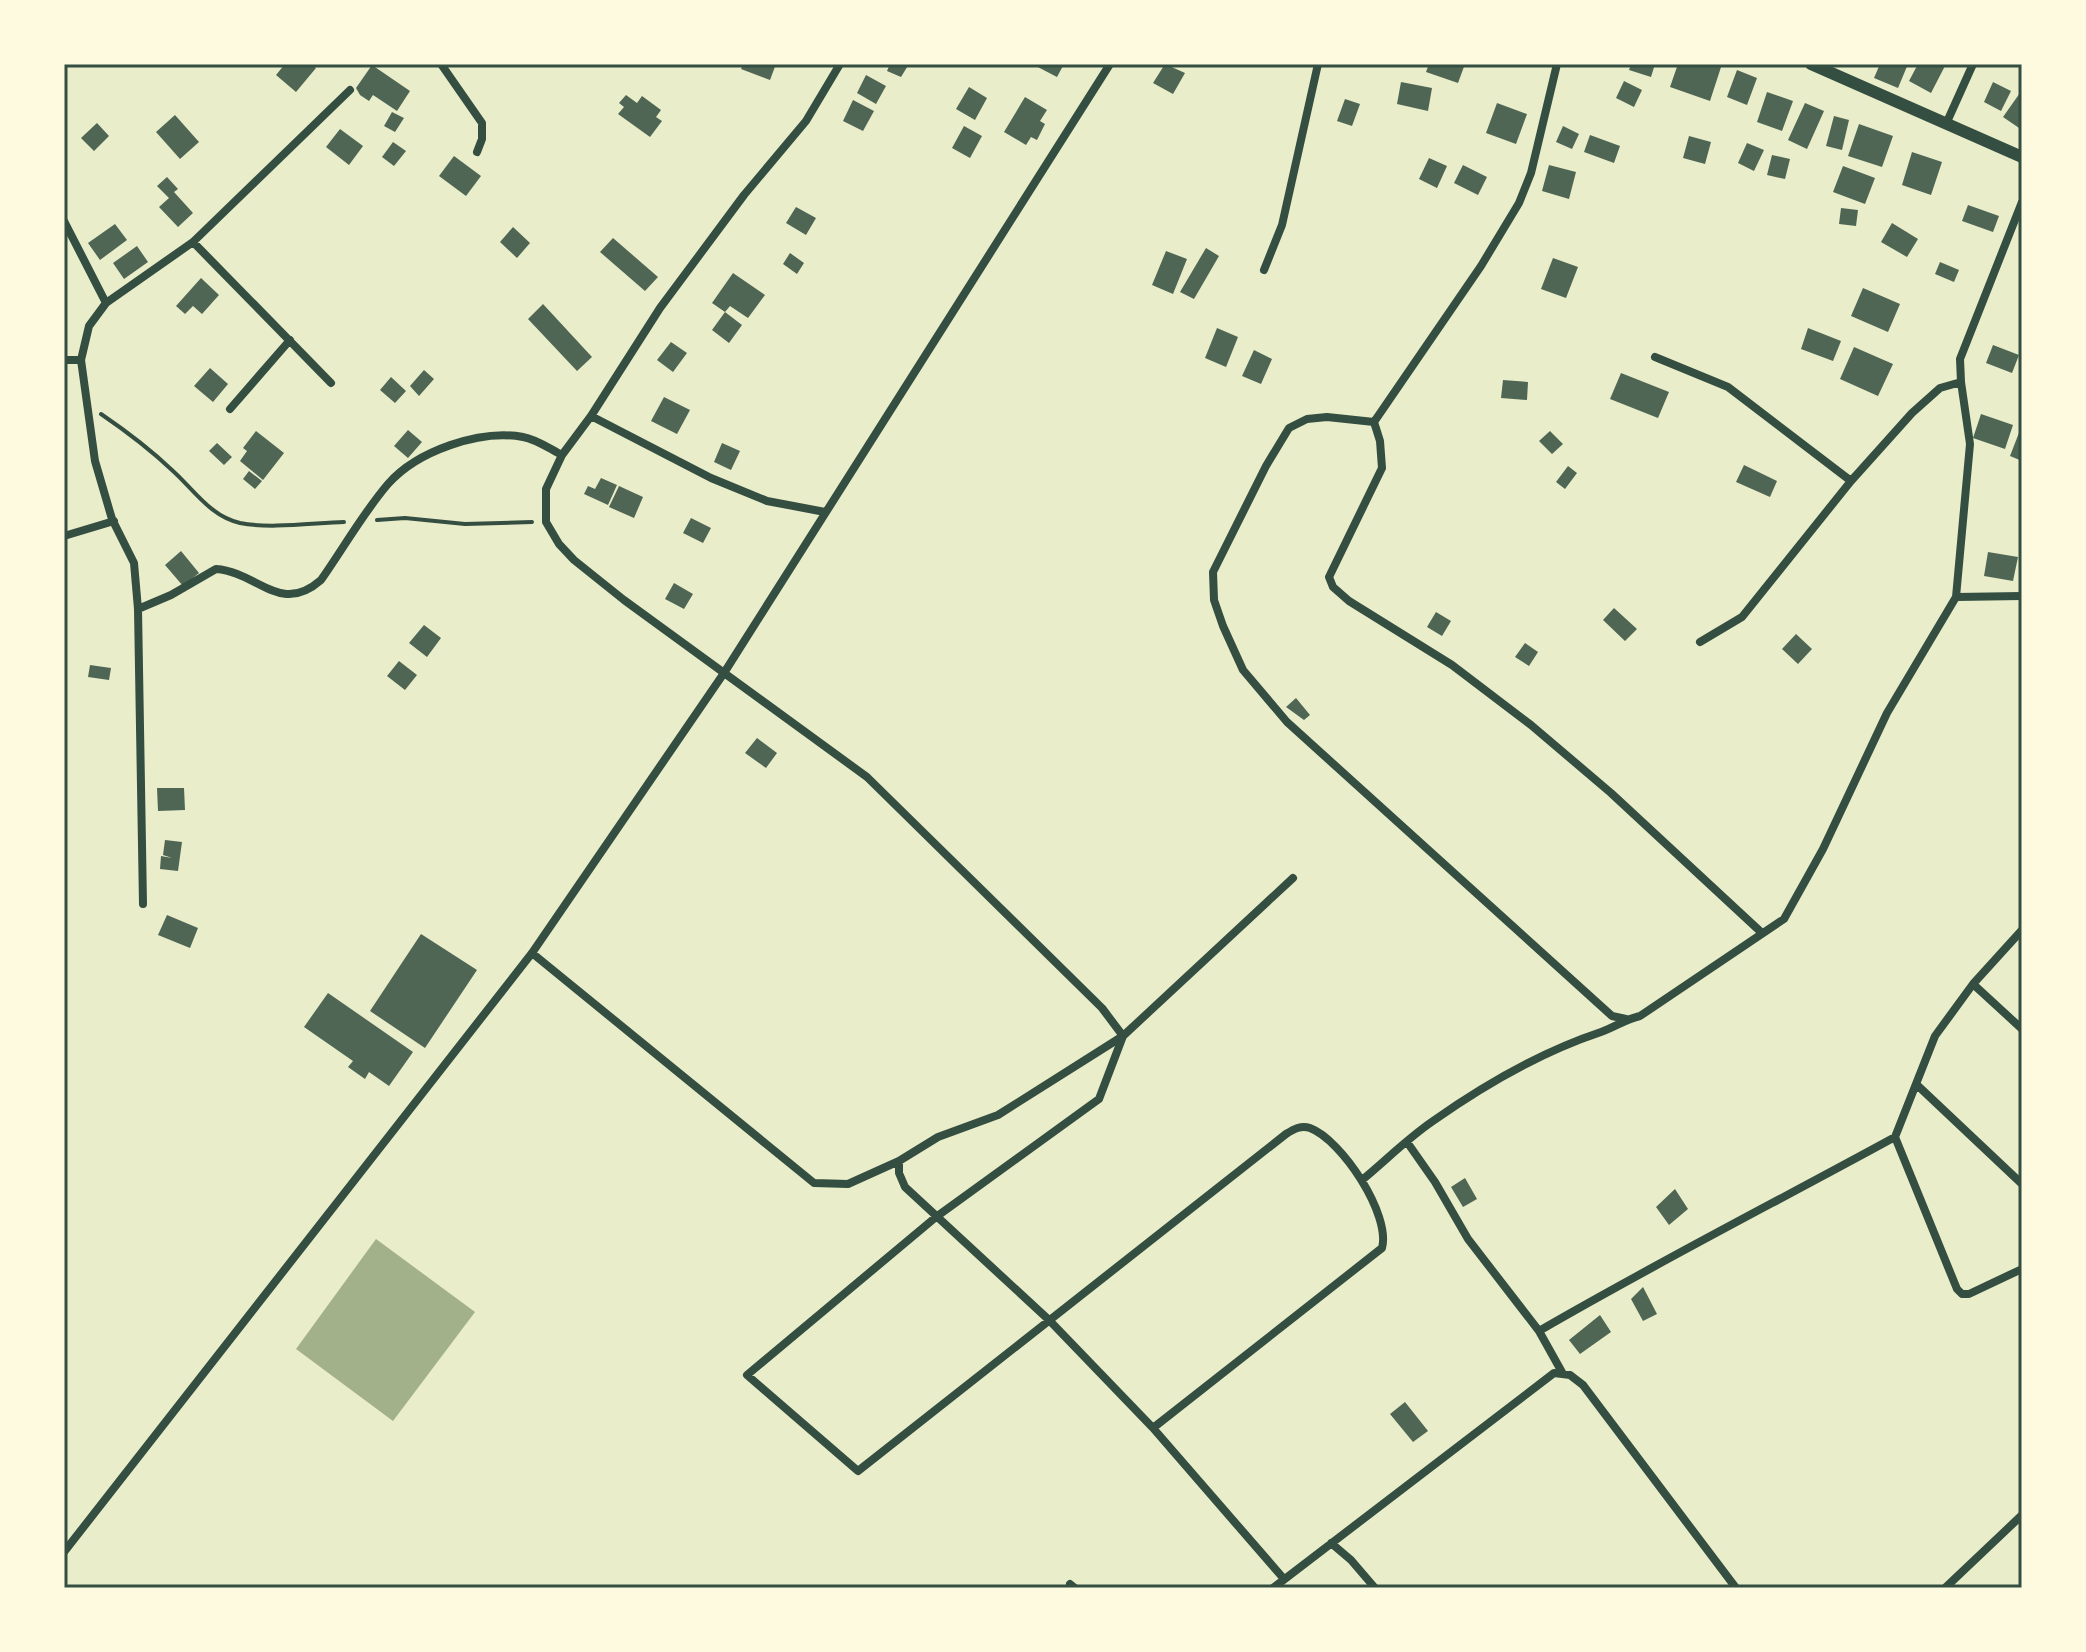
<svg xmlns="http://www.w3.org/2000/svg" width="2086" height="1652" viewBox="0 0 2086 1652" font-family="'PT Sans',sans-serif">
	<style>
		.water { fill: #a3b18a }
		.building { fill: #4f6655 }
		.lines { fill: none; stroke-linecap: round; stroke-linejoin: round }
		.path { stroke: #344e41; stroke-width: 4 }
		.minor { stroke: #344e41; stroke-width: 8 }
		.tertiary { stroke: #344e41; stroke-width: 12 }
		.neatline { fill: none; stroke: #344e41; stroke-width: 3 }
	</style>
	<rect width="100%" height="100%" fill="#e9edc9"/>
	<path class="water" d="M376 1239 475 1312 393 1421 296 1349Z"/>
	<path class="building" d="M285 64H311L316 68 296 92 276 75Z
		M743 64H776L770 80 741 69Z
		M890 64H909L901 77 887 71Z
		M1032 64H1064L1057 77Z
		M1165 64 1185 73 1173 94 1153 83Z
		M1429 64H1465L1458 83 1426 72Z
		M1631 64H1655L1651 77 1629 70Z
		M1678 64H1722L1710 101 1670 87Z
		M1880 64H1908L1898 88 1874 78Z
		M1918 64H1946L1931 93 1909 81Z
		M372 65 410 91 397 111 373 95 369 101 360 95 356 88Z
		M1737 70 1757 78 1747 105 1727 97Z
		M866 75 886 86 876 104 857 93Z
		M1624 81 1642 90 1634 107 1616 98Z
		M1401 82 1432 88 1428 111 1397 104Z
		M1993 82 2011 91 2001 111 1984 102Z
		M969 87 987 98 975 120 956 109Z
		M2022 90V130L2003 117Z
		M1767 92 1793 101 1782 131 1757 122Z
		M626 95 637 103 642 96 661 110 656 117 662 121 650 137 618 114 624 107 619 103Z
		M1025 97 1047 110 1040 121 1045 124 1037 140 1031 137 1026 145 1004 132Z
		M1345 99 1360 104 1352 126 1337 121Z
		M853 100 874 111 863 131 843 121Z
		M1497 103 1527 114 1516 144 1486 133Z
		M1805 103 1824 111 1807 149 1788 140Z
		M392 112 404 118 395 132 384 126Z
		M175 115 199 142 180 159 156 132Z
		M1834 116 1849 120 1842 150 1826 146Z
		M97 123 109 136 94 151 81 138Z
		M1859 124 1893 136 1882 167 1848 156Z
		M964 126 982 136 970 158 952 148Z
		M1563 126 1579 134 1572 149 1556 142Z
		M340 129 363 146 349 165 326 147Z
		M1590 135 1620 146 1614 163 1584 152Z
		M1689 136 1711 142 1705 164 1683 158Z
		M393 142 406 151 394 166 382 157Z
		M1747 143 1764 150 1754 171 1738 163Z
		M1912 152 1942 162 1931 195 1902 185Z
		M1772 155 1790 159 1785 179 1767 175Z
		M454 156 481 176 466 196 439 176Z
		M1429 158 1447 166 1437 188 1419 179Z
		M1463 165 1487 177 1478 195 1454 183Z
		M1549 165 1576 172 1569 199 1542 191Z
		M1843 166 1875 178 1865 204 1833 192Z
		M167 177 178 189 174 192 193 213 178 227 159 207 169 198 157 186Z
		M1968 205 1999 216 1993 232 1962 221Z
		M796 207 816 218 806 235 786 223Z
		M1841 208 1858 210 1856 226 1839 224Z
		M1892 223 1918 239 1907 257 1881 242Z
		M115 224 127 240 100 260 88 243Z
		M513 227 530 243 517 258 500 242Z
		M613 238 658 277 645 291 600 252Z
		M137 246 148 262 124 279 113 263Z
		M1206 248 1219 256 1194 299 1180 292Z
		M1166 251 1187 259 1173 294 1152 285Z
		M790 253 804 263 797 274 783 264Z
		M1553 258 1578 267 1566 298 1541 289Z
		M1940 262 1959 270 1954 282 1935 274Z
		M733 273 765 295 748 318 730 306 725 312 742 325 729 343 712 330 725 312 712 303Z
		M201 278 219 295 202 314 193 306 185 314 176 306Z
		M1863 288 1900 304 1888 332 1851 316Z
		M543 304 592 357 577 371 528 319Z
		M1217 328 1238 337 1226 367 1205 358Z
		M1808 328 1841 341 1833 361 1801 349Z
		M671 342 687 353 673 372 657 360Z
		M1993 345 2019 355 2012 373 1986 363Z
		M1854 347 1893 364 1878 396 1840 379Z
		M1254 350 1272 359 1261 384 1242 376Z
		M210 368 228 384 213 402 194 386Z
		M424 370 434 379 419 396 410 386Z
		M1621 373 1669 392 1658 418 1610 399Z
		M391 377 406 391 395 403 380 390Z
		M1503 380 1528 382 1527 400 1501 398Z
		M664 397 690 410 677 434 651 421Z
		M1981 414 2013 425 2005 449 1973 438Z
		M2022 425V461L2010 456Z
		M408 430 422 442 408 458 394 446Z
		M256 431 284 453 263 480 240 461 247 451 243 448Z
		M1550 431 1563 444 1552 454 1539 441Z
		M217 443 232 457 224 465 209 451Z
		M722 443 740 451 731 470 714 462Z
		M1744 465 1777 481 1770 497 1736 482Z
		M1568 466 1577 473 1565 489 1556 482Z
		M249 471 262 481 255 489 243 479Z
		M601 478 617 485 608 505 584 494 588 486 595 489Z
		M619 486 643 497 634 518 609 507Z
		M691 518 711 528 703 543 683 533Z
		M181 551 199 573 183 586 165 565Z
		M1988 552 2018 557 2013 581 1984 576Z
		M674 583 693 594 684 609 665 599Z
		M1614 608 1637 629 1625 641 1603 620Z
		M1436 612 1451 621 1442 636 1427 627Z
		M424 625 441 638 427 657 409 643Z
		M1796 634 1812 649 1798 664 1782 649Z
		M1525 643 1538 652 1529 666 1515 657Z
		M399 661 417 675 405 690 387 676Z
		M90 665 111 668 109 680 88 677Z
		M1296 698 1310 715 1304 720 1286 707Z
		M757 738 777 753 766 768 745 753Z
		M157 788H184L185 810 158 811Z
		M165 840 182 842 178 871 160 869 161 856 172 858 163 855Z
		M167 915 198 928 190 948 158 935Z
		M421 934 477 970 425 1048 370 1011Z
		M328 993 413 1052 389 1086 369 1072 365 1079 348 1067 353 1061 304 1027Z
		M1465 1178 1477 1199 1463 1207 1451 1187Z
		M1675 1189 1688 1209 1669 1225 1656 1207Z
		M1643 1287 1657 1314 1643 1321 1631 1299Z
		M1600 1315 1611 1332 1580 1354 1569 1340Z
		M1405 1402 1428 1431 1413 1442 1390 1414Z"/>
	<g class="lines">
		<path class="path" d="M101 414C126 431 151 450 173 471 194 490 210 516 240 523 270 529 313 523 344 522
			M377 520 405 518 465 524 532 522"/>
		<path class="minor" d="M441 64 482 123V139L477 152
			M840 64 806 121 744 195 660 308 591 416 562 455 546 489V522L559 544 574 560 624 600 867 777 1102 1008 1123 1036 1099 1099 936 1217 747 1375 858 1471 1286 1134C1294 1129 1301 1125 1310 1128 1342 1140 1391 1215 1382 1248L1153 1428
			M1946 124 1973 64
			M64 221 106 303 89 326 81 360H64
			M193 242 331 383
			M1264 270 1282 225 1318 64
			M106 303 193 242 350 90
			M1655 357 1728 387 1851 481
			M81 360 95 461 112 519 134 563 138 609 143 904
			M230 409 290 340
			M591 416 711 478 767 501 825 512
			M1374 422 1481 266 1519 203 1531 173 1557 64
			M64 536 114 521
			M1956 597 2022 596
			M138 609 171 595 216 569C258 572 280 616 321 580 343 549 363 513 388 484 417 451 480 429 523 437 536 439 550 449 562 455
			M1700 642 1742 617 1851 481 1912 413 1940 388 1961 382 1960 359 2022 202
			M2022 930 1973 984 1935 1036 1895 1137 1957 1289 1962 1294H1969L2022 1269
			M532 953 814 1183 848 1184 899 1161 938 1137 998 1115 1123 1036 1293 878
			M1973 984 2022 1029
			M1626 1019 1612 1016 1287 722 1243 670 1223 626 1214 600 1213 572 1266 466 1289 428 1307 419 1327 417 1374 422 1380 441 1382 468 1329 577 1333 587 1349 601 1452 665 1531 725 1611 793 1762 933
			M1916 1084 2022 1184
			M1407 1142 1435 1182 1468 1239 1539 1331
			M899 1161V1173L905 1187 1049 1320 1153 1428 1284 1579
			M1362 1180C1385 1161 1408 1138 1433 1121 1484 1085 1541 1052 1601 1032 1615 1027 1626 1019 1640 1016L1784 919 1823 849 1887 713 1956 597 1970 444 1961 382
			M1563 1374 1539 1331C1656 1263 1776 1202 1895 1137
			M1331 1543 1351 1560 1375 1588
			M64 1552 532 953 724 673 1110 64
			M1070 1584 1075 1588
			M1273 1588 1554 1373 1570 1375 1583 1385 1736 1588
			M1945 1588 2022 1515"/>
		<path class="tertiary" d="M1811 64 2022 157"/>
	</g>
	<rect width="2086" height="1652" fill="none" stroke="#fefae0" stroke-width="132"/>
	<rect x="66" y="66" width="1954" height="1520" class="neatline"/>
</svg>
